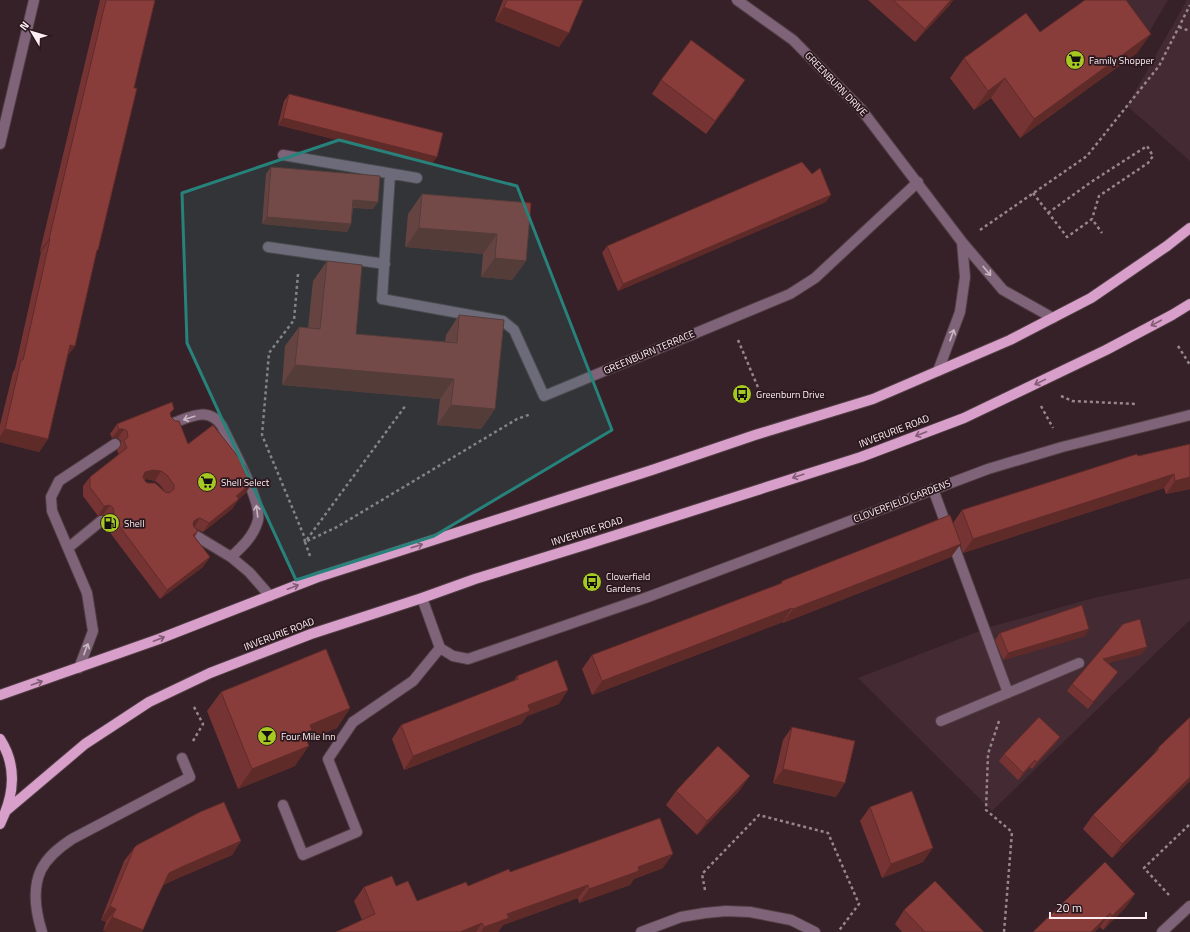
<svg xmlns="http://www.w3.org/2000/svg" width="1190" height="932" viewBox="0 0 1190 932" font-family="'Titillium Web',sans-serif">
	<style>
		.built { fill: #442a32 }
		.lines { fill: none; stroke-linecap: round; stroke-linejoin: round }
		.service-casing { stroke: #513e43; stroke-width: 12 }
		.minor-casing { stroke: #513e43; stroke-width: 12 }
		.tertiary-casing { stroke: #513e43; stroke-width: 12 }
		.primary-casing { stroke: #513e43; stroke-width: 12 }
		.path { stroke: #97868b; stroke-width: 2.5; stroke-dasharray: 3 3; stroke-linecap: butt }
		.service { stroke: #7f6479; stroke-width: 10 }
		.minor { stroke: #7f6479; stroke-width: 10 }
		.tertiary { stroke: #7f6479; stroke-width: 10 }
		.primary { stroke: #d89fca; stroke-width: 10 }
		.wall { fill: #753433; fill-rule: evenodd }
		.shaded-wall { fill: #5f2b29 }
		.building { fill: #883d3b; stroke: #5f2b29; fill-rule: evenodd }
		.oneway { stroke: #cab7c2 }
		.oneway2 { stroke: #825c74 }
		.marked { fill: #27827b; fill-opacity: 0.2; stroke: #27827b; stroke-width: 3; stroke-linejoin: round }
		.labels { text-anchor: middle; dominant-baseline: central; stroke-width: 3.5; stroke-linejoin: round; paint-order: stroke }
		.poi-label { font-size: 10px; fill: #fceef2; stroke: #2b181e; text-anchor: start }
		.street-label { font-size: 10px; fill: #fceef2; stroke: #2b181e }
	</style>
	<rect width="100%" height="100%" fill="#352127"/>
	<path class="built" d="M1098 0H1168L1137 53Z
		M1187 0H1190V161L1127 106Z
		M1190 578V620L992 811 858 678 990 627 1093 598Z"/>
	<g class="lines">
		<defs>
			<path id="service" d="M283 155 417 178
				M268 247 385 264
				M382 299 390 174
				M170 424C189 418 208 405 222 426 231 446 262 501 258 520 254 536 242 547 231 557
				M933 489 1008 693
				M193 534 231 557 249 572 270 596
				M68 548 101 521
				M79 668 93 631 87 593 52 511 51 497 59 481 115 444
				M941 721 1079 663
				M283 805 303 855 357 832 328 759 353 722
				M42 932C36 913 32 889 41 870 48 856 60 847 72 839L190 777 182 758"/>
			<path id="minor" d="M382 299 503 321 514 330 544 396 790 294 815 278 918 182
				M422 598 440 648 453 656 468 659 648 597 988 469 1062 447 1190 415
				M353 722 413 681 440 648
				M641 932 681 917 705 913 726 911 750 912 791 920 815 932
				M1162 932 1190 906"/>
			<path id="tertiary" d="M737 0 793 40 861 109 962 242 1003 290 1053 318
				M0 144 34 0
				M938 371 960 312 965 277 962 242"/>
			<path id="primary" d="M0 695 159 639 318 577 652 470 755 435 873 399 1010 340 1091 298 1167 246 1190 228
				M0 739C18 767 14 796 0 824
				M7 810 85 744 114 725 149 702 210 673 311 634 422 598 475 579 588 544 861 457 964 418 1106 350 1172 315 1190 304"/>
		</defs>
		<use href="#service" class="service-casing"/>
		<use href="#minor" class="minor-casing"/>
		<use href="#tertiary" class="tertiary-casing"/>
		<use href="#primary" class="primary-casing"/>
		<path class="path" d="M1179 27 1190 31
			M1033 193 1067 237 1092 219 1102 233
			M1048 213 1091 182 1147 146 1153 156 1148 163 1099 196 1092 219
			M980 230 1087 156 1159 66 1190 5
			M298 274 294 320 269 353 262 435 304 536 305 542 337 527 517 419 531 414
			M738 340 760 392
			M1178 346 1190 365
			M1061 396 1072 401 1137 404
			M1041 406 1053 428
			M310 556 305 542 406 405
			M999 721 988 754 986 810 1012 832 1004 932
			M193 741 203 724 193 705
			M705 890 702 874 759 815 828 833 859 904 838 932
			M1169 895 1144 868 1190 824"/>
		<use href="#service" class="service"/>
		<use href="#minor" class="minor"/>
		<use href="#tertiary" class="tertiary"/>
		<use href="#primary" class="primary"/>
	</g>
	<path class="wall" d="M100 0H155L134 88 98 250 96 253 75 346 68 355 48 439 39 452 0 442V425L13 372 15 369 41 252 40 251Z
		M503 0H583L559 47 495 21Z
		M868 0H953L949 6 915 42Z
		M1040 32 1137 53 1020 138 991 98 974 110 950 78 964 58Z
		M661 80 736 94 706 134 652 94Z
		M289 94 432 164 278 125 284 101Z
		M271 167 378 202 373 209 353 208 351 224 347 232 262 224 266 174Z
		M422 194 531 203 526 261 512 280 481 277 483 254 405 247 408 214Z
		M826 202 618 291 602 253 607 246Z
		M327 261 356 334 445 342 446 335 459 315 495 409 481 429 437 425 440 399 282 385 285 346 299 327 308 328 313 281Z
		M170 414 171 417 188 444 246 493 238 499H239L232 509 203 532 195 528 198 531 195 537 210 557 203 567 160 599 105 526 107 523 106 517 103 515 98 516 83 496V486L90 477 119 455 117 450 121 445V441L118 438H112L110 434 117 424ZM147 479 155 481 160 485 166 493 145 481 144 480Z
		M1190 444V489L1166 494 1164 488 963 553 960 544 951 557 783 623V622L592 695 582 669 592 655 779 585 782 581 953 523 962 510 1138 456Z
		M1123 624 1142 654 1108 663 1113 679 1088 709 1067 691 1072 684Z
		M1000 633 1085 636 1003 660 995 640Z
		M517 676 559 704 527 716 521 724 404 770 392 739 401 725 513 682Z
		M221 692 350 708 337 728 306 740 295 766 238 789 207 711Z
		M1190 717V781L1112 858 1083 829 1093 815 1153 755 1158 748Z
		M792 727 836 797 773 783 783 740Z
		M1060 737 1055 744 1032 769 1030 767 1018 780 999 761 1004 754Z
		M740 790 697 835 666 805 676 791Z
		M870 807 923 862 882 878 860 821Z
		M241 841 232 855 176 879 163 885 103 931 106 922 101 920 124 861 134 848Z
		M663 868 634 879 630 885 579 903 578 898 503 925 498 932H336L362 920 354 901 364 887 396 886 417 901 468 886 510 872Z
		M1135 894 1126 907 1103 930 1100 927 1033 932Z
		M904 910 984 932H902L895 924Z"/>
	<path class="shaded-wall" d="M951 0H953L949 6 915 42 925 29Z
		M504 7 569 33 559 47 495 21Z
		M1151 34 1137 53 1020 138 1034 119Z
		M1005 78 991 98 974 110 988 91Z
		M283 118 437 157 432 164 278 125Z
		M831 195 826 202 618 291 623 284Z
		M353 200 378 202 373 209 349 207Z
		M267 217 351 224 347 232 262 224Z
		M419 228 497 234 483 254 405 247Z
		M49 239H50L41 252 40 251Z
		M495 258 526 261 512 280 481 277Z
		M70 345 75 346 66 358Z
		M295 365 454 379 440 399 282 385Z
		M451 405 495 409 481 429 437 425Z
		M5 429 48 439 39 452 0 442V436Z
		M119 429H124L118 438H112Z
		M153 470 161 471 155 481 147 479 139 481 145 472Z
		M1174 474 1164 488 963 553 973 539Z
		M1190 477V489L1166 494 1175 481Z
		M252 483 246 493 230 506 236 496Z
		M239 499 232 509 203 532 209 523Z
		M110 505 103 515 98 516 104 506Z
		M200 518 194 528H190L194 521 197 519Z
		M961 544 951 557 783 623 793 609Z
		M210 557 203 567 160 599 167 590Z
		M792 608 783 622 592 695 602 681Z
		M1089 629 1085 636 1003 660 1008 653Z
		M1147 647 1142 654 1098 666 1103 659Z
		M1118 672 1113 679 1088 709 1093 702Z
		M568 690 559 704 527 716 521 724 404 770 413 756 528 705Z
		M350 708 337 728 304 742 290 753 310 725Z
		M1060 737 1055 744 1032 769 1037 762Z
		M309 746 295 766 238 789 252 769Z
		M1035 760 1030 767 1018 780 1023 773Z
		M783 769 845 783 836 797 773 783Z
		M750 776 740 790 697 835 707 821Z
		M1190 777V781L1112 858 1122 844Z
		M241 841 232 855 176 879 159 887 169 873 186 865Z
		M933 848 923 862 882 878 891 864Z
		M673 854 663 868 634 879 630 885 579 903 589 889 638 867Z
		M588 885 578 898 503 925 498 932H481L484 927 507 914Z
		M1135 894 1126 907 1103 930 1112 916Z
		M110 906 116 909 106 922 101 920Z
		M1110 913 1100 927 1095 932H1091Z
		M112 917 143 930 142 932H106L103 931Z
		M482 923 476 932H460Z"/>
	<path class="building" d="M106 0H155L134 88H137L98 250H97L75 346 70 345 48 439 5 429 21 360H23L50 239H49Z
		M507 0H583L569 33 504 7Z
		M893 0H951L925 29Z
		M1085 0H1126L1151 34 1034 119 1005 78 988 91 964 58 1026 13 1040 32Z
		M691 40 745 80 715 121 661 80Z
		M289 94 443 133 437 157 283 118Z
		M802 162 812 174 820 168 831 195 623 284 607 246Z
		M271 167 380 176 378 202 353 200 351 224 267 217Z
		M422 194 531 203 526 261 495 258 497 234 419 228Z
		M327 261 362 265 356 334 457 343 459 315 504 320 495 409 451 405 454 379 295 365 299 327 320 329Z
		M172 402 174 409 170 413 171 417 175 421H179L188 444 213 425 246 467 252 483 236 496 239 499 209 523 200 518 197 519 194 521 193 524 194 527 198 531 193 535 210 557 167 590 112 516 114 513 113 508 110 505 104 506 90 487V477L127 448 124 441 128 437 127 431 124 429H119L117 424ZM153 470 161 471 167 475 174 485V489L169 493 165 492 155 483H147L145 481 143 477 145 472Z
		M1190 444V477L1175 481 1174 474 973 539 962 510 1137 454 1138 456Z
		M950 515 961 544 793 609 792 608 602 681 592 655 782 583V581Z
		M1082 605 1089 629 1008 653 1000 633Z
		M1140 619 1147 647 1103 659 1118 672 1093 702 1072 684 1123 624Z
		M326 649 350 708 310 725 312 730 304 733 309 746 252 769 221 692Z
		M557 660 568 690 528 705 530 711 413 756 401 725 518 679 517 676Z
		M1039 717 1060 737 1037 762 1035 760 1023 773 1004 754Z
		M1190 717V777L1122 844 1093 815 1159 749 1158 748Z
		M792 727 855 741 845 783 783 769Z
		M718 746 750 776 707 821 676 791Z
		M912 791 933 848 891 864 870 807Z
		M224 802 241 841 186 865 169 873 157 898 143 930 112 917 116 909 110 906 134 848 137 845 200 812Z
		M660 818 673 854 638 867 639 871 589 889 588 885 507 914 509 918 484 927 482 923 460 932H336L375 914 364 887 392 876 396 886 408 881 417 901 466 882 468 886 509 869 510 872Z
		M1105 862 1135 894 1112 916 1110 913 1091 932H1033Z
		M935 881 984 932H925L904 910Z"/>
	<defs><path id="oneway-shaft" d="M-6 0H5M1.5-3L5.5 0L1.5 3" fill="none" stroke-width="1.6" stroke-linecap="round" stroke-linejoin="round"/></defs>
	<g class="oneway">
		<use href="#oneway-shaft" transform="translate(987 271) rotate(50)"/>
		<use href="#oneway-shaft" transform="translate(952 335) rotate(-70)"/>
		<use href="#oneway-shaft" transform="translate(189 418) rotate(162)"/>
		<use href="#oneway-shaft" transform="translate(257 511) rotate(-97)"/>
		<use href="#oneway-shaft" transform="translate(86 649) rotate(-69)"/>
	</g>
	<g class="oneway2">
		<use href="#oneway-shaft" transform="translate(1156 323) rotate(152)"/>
		<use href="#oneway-shaft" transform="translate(1040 382) rotate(154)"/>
		<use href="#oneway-shaft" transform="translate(921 434) rotate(159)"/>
		<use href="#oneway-shaft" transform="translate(798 476) rotate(162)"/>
		<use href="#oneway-shaft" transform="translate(417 546) rotate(-18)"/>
		<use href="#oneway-shaft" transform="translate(293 587) rotate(-21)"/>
		<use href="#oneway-shaft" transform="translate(159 639) rotate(-21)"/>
		<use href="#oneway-shaft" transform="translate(37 683) rotate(-19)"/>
	</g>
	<path class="marked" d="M339 140 517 186 612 430 434 536 296 580 187 343 182 193Z"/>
	<defs>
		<symbol id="supermarket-disc" viewBox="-11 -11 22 22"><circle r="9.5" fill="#a6c821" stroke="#2b181e"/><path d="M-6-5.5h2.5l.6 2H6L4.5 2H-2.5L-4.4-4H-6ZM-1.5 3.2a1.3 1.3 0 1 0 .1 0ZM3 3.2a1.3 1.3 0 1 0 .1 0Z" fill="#111"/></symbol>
		<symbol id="bus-disc" viewBox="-11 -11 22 22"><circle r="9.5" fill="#a6c821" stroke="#2b181e"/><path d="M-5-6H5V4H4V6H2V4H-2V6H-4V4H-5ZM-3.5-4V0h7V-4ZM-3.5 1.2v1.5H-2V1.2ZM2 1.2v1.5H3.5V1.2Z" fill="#111"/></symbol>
		<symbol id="fuel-disc" viewBox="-11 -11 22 22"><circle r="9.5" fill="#a6c821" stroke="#2b181e"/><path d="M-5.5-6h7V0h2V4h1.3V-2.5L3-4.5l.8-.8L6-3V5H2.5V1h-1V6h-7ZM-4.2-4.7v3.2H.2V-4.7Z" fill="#111"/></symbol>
		<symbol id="bar-disc" viewBox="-11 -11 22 22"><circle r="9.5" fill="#a6c821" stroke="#2b181e"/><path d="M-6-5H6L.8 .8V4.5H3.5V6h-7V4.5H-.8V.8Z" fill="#111"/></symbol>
	</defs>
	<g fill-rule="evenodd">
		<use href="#supermarket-disc" x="1064" y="49" width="22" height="22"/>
		<use href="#bus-disc" x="731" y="383" width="22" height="22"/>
		<use href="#supermarket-disc" x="196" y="471" width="22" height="22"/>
		<use href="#fuel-disc" x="99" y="512" width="22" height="22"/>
		<use href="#bus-disc" x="581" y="571" width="22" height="22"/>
		<use href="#bar-disc" x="256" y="725" width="22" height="22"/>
	</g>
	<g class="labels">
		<g class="poi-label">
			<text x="1089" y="60">Family Shopper</text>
			<text x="756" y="394">Greenburn Drive</text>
			<text x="221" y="482">Shell Select</text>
			<text x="124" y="523">Shell</text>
			<text x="606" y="576">Cloverfield<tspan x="606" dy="12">Gardens</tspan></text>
			<text x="281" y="736">Four Mile Inn</text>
		</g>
		<g class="street-label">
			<text transform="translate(836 84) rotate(46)">GREENBURN DRIVE</text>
			<text transform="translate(649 352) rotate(-23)">GREENBURN TERRACE</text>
			<text transform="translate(894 431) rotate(-21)">INVERURIE ROAD</text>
			<text transform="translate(902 501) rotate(-21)">CLOVERFIELD GARDENS</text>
			<text transform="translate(587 531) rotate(-18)">INVERURIE ROAD</text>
			<text transform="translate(279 634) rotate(-21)">INVERURIE ROAD</text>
		</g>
	</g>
	<g transform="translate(32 32) rotate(308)" stroke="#2b181e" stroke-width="3" paint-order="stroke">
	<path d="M0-3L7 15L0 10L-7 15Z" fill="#fceef2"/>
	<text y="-6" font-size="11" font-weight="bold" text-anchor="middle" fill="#fceef2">N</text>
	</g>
	<path d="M1050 912v6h96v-6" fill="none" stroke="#fceef2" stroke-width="2"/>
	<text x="1056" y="912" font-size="12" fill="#fceef2" stroke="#2b181e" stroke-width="3" paint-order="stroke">20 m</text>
</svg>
